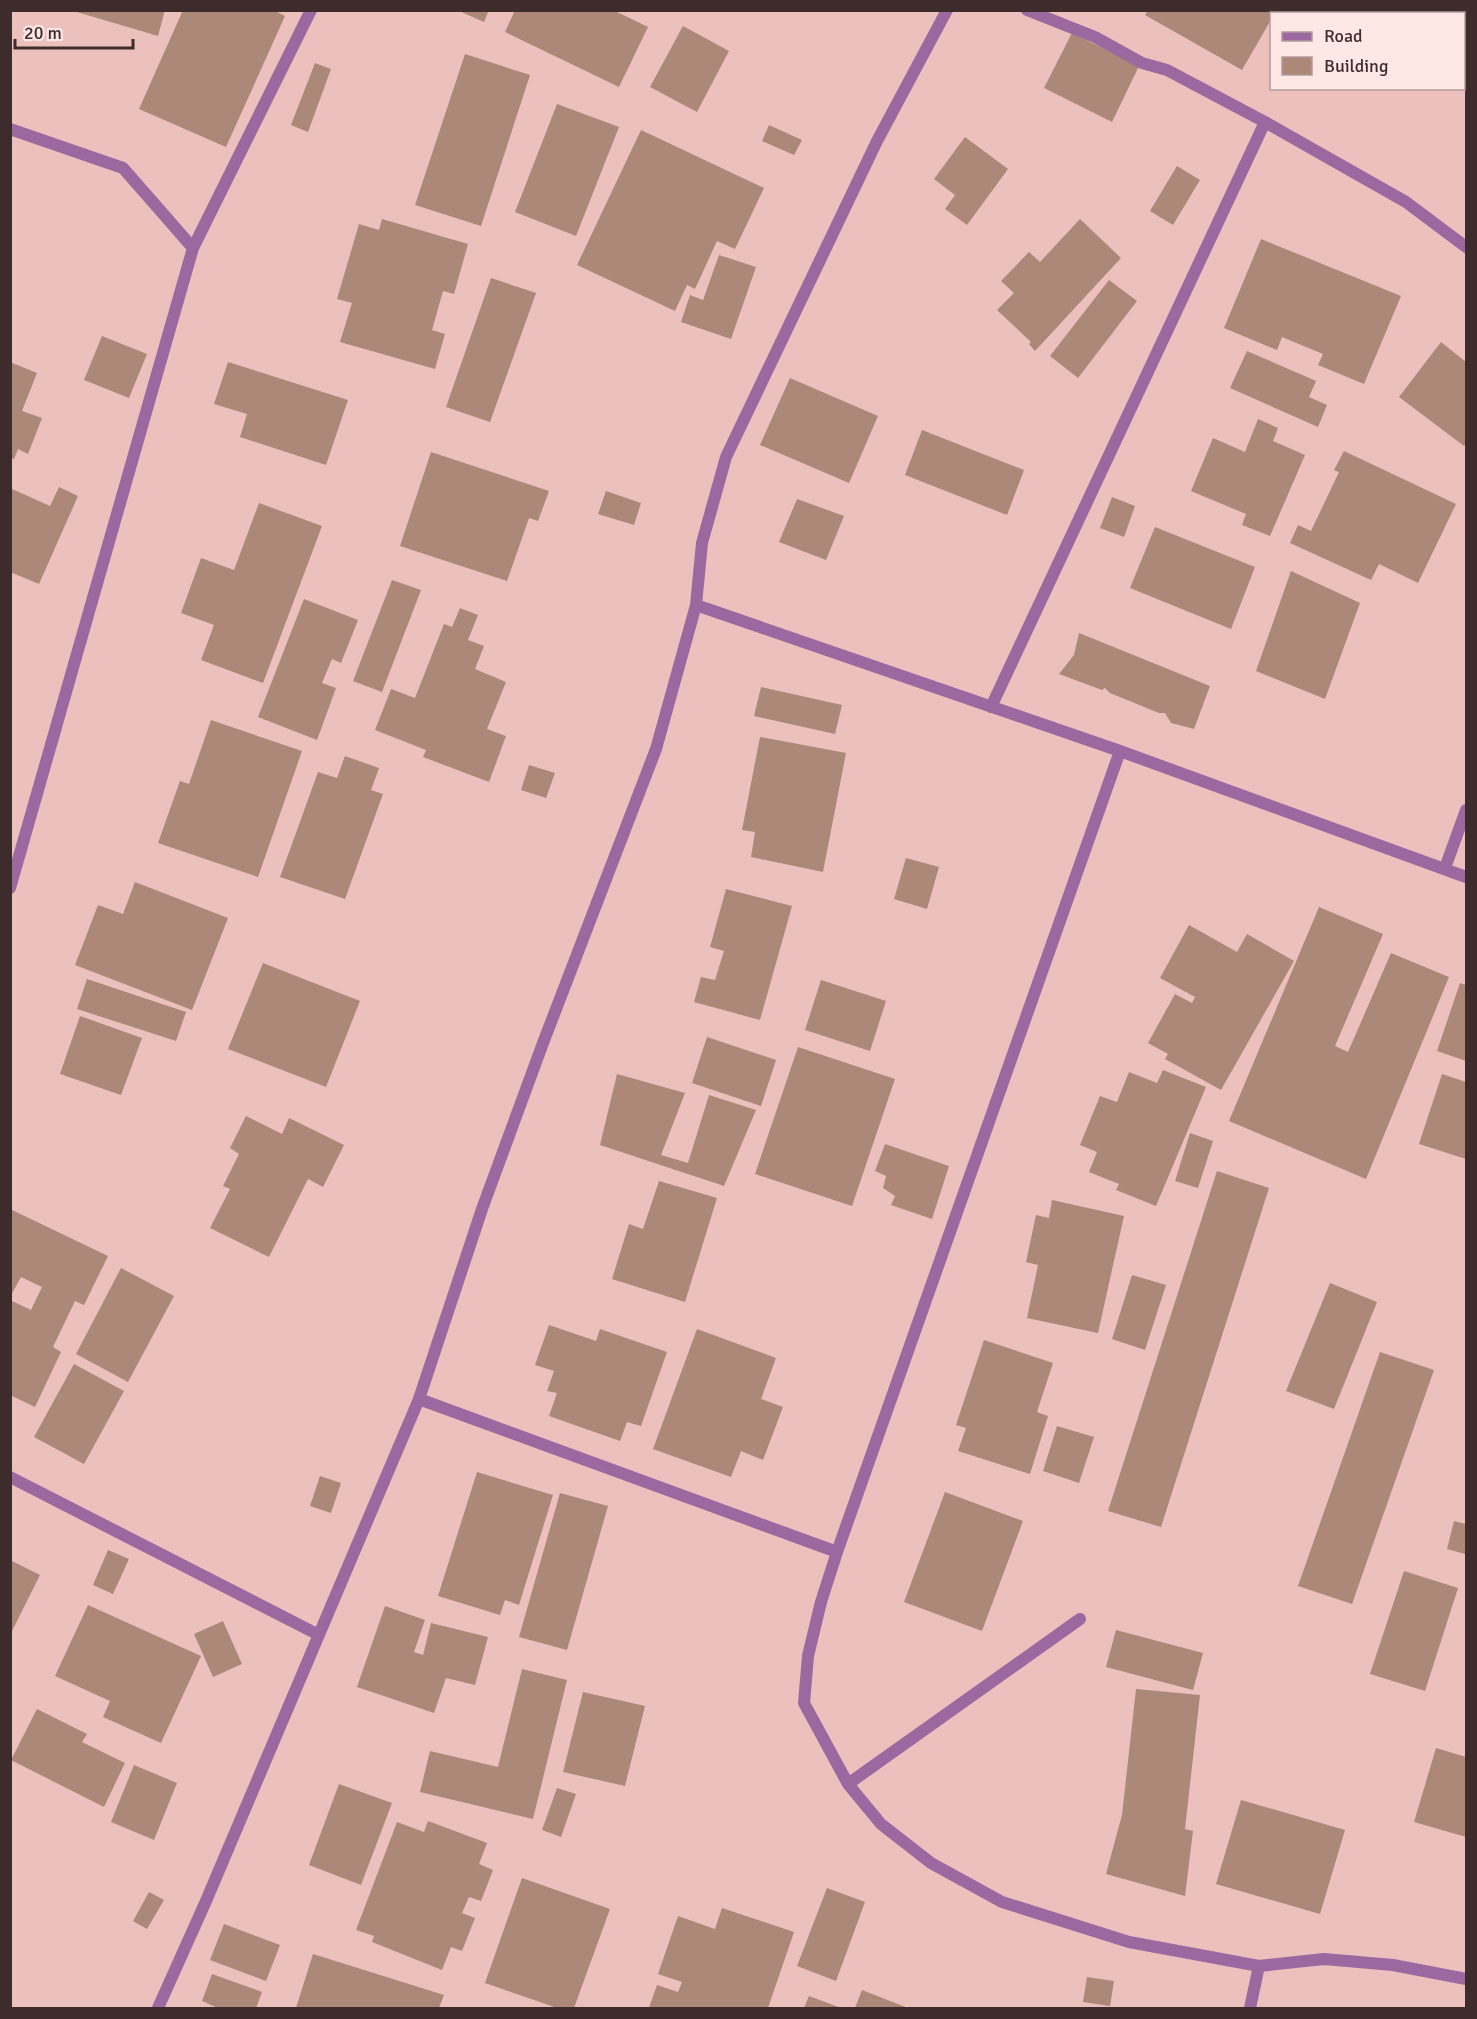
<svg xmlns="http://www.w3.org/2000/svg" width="1477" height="2019" viewBox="0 0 1477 2019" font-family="Signika,sans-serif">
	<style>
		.building { fill: #ac8878 }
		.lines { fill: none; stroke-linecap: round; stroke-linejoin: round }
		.street { stroke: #9c68a0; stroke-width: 12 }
	</style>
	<rect width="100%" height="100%" fill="#ecc0bd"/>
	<path class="building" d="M70 10H165L158 36Z
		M183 10H273L285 16 226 147 139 109Z
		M457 10H489L484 22Z
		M515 10H613L648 27 619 87 505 32Z
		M1148 10H1276L1274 14H1272V18L1242 70 1145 15Z
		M683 26 729 51 697 112 650 87Z
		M1072 33 1139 66 1112 122 1044 88Z
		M465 54 530 75 481 226 415 205Z
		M315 63 331 69 308 132 291 125Z
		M557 104 619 127 576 236 515 212Z
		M769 125 802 140 794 155 762 141Z
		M641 130 764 188 735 249 717 241 695 289 687 285 675 311 577 265Z
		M965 137 1008 169 967 225 945 209 955 195 934 179Z
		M1177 166 1200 180 1173 225 1150 211Z
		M382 219 468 244 454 294 443 291 432 330 445 334 435 369 340 342 352 303 337 299 359 224 379 230Z
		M1080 219 1121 258 1035 351 1029 344 1031 342 997 310 1014 293 1001 281 1029 252 1040 262Z
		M1261 239 1401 296 1364 384 1318 365 1323 354 1282 337 1277 350 1224 328Z
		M719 255 756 267 731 339 681 322 690 295 703 300Z
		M491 278 536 293 490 422 446 407Z
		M1109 280 1137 301 1078 378 1050 356Z
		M102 336 147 354 129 398 84 380Z
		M1441 342 1466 362V443L1464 446 1399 397Z
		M1247 351 1316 381 1309 397 1327 405 1318 427 1230 388Z
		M10 362 37 373 22 411 42 418 28 454 18 449 14 459 10 458Z
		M228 362 348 400 326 465 240 437 247 414 214 404Z
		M790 378 878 416 849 483 760 445Z
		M1258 419 1278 428 1273 441 1305 455 1270 536 1242 525 1246 514 1191 491 1213 438 1245 452Z
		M922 430 1024 470 1007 515 905 475Z
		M1344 451 1456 504 1418 583 1379 564 1371 580 1290 543 1298 525 1311 531 1339 472 1334 470Z
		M431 452 549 491 538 521 529 518 507 581 400 546Z
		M59 487 78 496 39 584 10 572V488L50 506Z
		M606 491 641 503 634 525 598 514Z
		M1112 497 1135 506 1124 537 1100 528Z
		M797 499 844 516 826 560 779 542Z
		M259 503 322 526 263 683 201 660 214 625 181 613 201 558 234 570Z
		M1155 527 1255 567 1231 629 1130 588Z
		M1291 571 1360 603 1325 699 1256 671Z
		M392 580 421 590 382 692 353 681Z
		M304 599 358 620 341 663 332 659 322 683 336 688 317 740 258 717Z
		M460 608 478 615 468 640 484 646 475 669 506 682 487 729 506 736 489 782 423 757 426 750 375 730 391 689 415 698 444 624 452 627Z
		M1079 633 1210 686 1194 729 1171 723 1165 713H1159L1110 693 1105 688 1102 690 1059 674 1074 655Z
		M761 687 842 705 835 734 754 716Z
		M211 720 302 751 258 877 158 843 180 781 189 784Z
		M760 737 846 753 823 872 751 857 755 832 742 830Z
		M345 756 379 768 371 790 383 794 345 899 280 877 318 772 337 778Z
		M529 765 555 773 546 798 521 790Z
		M906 858 939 867 927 909 894 899Z
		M135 882 228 918 192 1010 75 965 98 905 123 914Z
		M726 889 792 906 760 1020 694 1002 701 977 715 980 724 951 710 947Z
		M1319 907 1383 934 1335 1046 1348 1052 1391 953 1449 977 1366 1179 1229 1121Z
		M1189 925 1237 952 1247 934 1294 961 1221 1090 1165 1059 1168 1054 1148 1043 1175 994 1192 1003 1195 997 1160 978Z
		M263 963 360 1001 326 1087 228 1049Z
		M87 979 186 1012 176 1041 77 1009Z
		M821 980 886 1001 870 1051 805 1030Z
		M1460 983 1466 985V1061L1437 1051Z
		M80 1016 142 1038 121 1095 60 1074Z
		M707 1037 776 1060 761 1106 692 1083Z
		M798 1047 895 1079 852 1206 755 1174Z
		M1163 1070 1206 1087 1156 1206 1116 1190 1119 1184 1089 1172 1097 1152 1080 1145 1100 1096 1117 1102 1129 1072 1157 1083Z
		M617 1074 685 1093 661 1155 688 1163 709 1095 756 1110 724 1186 600 1145Z
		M1442 1074 1466 1082V1159L1419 1144Z
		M246 1116 282 1134 289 1118 344 1145 323 1187 308 1179 269 1257 210 1228 230 1189 223 1186 239 1154 230 1148Z
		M1190 1133 1213 1141 1198 1188 1175 1181Z
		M885 1144 949 1166 932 1219 891 1205 895 1196 883 1188 886 1176 875 1171Z
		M1217 1171 1269 1188 1161 1527 1108 1511Z
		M659 1181 717 1198 685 1302 612 1279 629 1224 643 1229Z
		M1052 1200 1124 1216 1098 1333 1027 1318 1038 1265 1026 1262 1036 1215 1049 1218Z
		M10 1209 108 1256 84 1305 75 1301 53 1347 61 1352 35 1407 10 1395V1300L31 1310 42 1287 21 1277 10 1297Z
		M121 1268 174 1296 128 1382 76 1354Z
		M1132 1275 1166 1285 1145 1350 1112 1339Z
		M1330 1283 1377 1302 1334 1409 1286 1391Z
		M549 1325 596 1341 600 1329 667 1352 641 1426 627 1422 620 1441 549 1416 557 1393 547 1391 554 1371 535 1365Z
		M697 1329 776 1358 761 1399 783 1407 763 1460 741 1451 731 1477 653 1449Z
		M984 1340 1053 1363 1037 1412 1048 1416 1030 1474 958 1451 966 1428 956 1425Z
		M1380 1352 1434 1370 1352 1604 1298 1586Z
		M74 1364 124 1391 84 1464 34 1437Z
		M1057 1426 1094 1437 1079 1483 1043 1471Z
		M477 1472 553 1495 519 1605 505 1600 500 1615 438 1596Z
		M320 1476 341 1483 331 1513 310 1506Z
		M945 1492 1023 1521 982 1631 904 1602Z
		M560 1493 608 1506 567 1650 519 1637Z
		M1454 1521 1466 1524 1465 1554 1447 1549Z
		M108 1550 129 1559 113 1594 93 1585Z
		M10 1560 40 1575 10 1635Z
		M1404 1571 1458 1588 1425 1691 1370 1674Z
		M88 1605 201 1656 161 1743 103 1717 110 1701 55 1676Z
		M385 1606 425 1620 414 1652 423 1655 431 1623 488 1637 475 1685 446 1678 434 1713 357 1687Z
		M223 1621 242 1664 213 1677 194 1634Z
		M1116 1630 1203 1653 1193 1690 1106 1667Z
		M522 1669 567 1680 533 1819 420 1792 430 1751 498 1767Z
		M1136 1689 1200 1695 1185 1829 1193 1831 1185 1896 1106 1874 1122 1815Z
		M583 1692 645 1706 625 1786 563 1772Z
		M37 1709 87 1734 82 1742 125 1763 104 1807 11 1760Z
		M1436 1748 1466 1757V1837L1414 1822Z
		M134 1765 177 1783 154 1840 111 1822Z
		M339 1784 392 1803 361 1885 309 1865Z
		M557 1788 576 1794 561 1837 542 1830Z
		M1241 1800 1345 1830 1320 1914 1216 1884Z
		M428 1821 487 1843 479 1864 493 1870 481 1901 469 1897 462 1913 475 1918 462 1951 451 1947 442 1970 372 1942 374 1936 356 1930 397 1822 424 1832Z
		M522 1878 610 1909 574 2008H557L485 1983Z
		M827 1888 865 1902 836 1981 797 1966Z
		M149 1892 164 1900 147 1929 133 1921Z
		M722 1908 794 1932 768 2008H649L657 1985 678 1992 682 1982 658 1974 678 1916 715 1929Z
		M224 1924 280 1945 266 1981 210 1960Z
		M313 1954 444 1995 439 2008H296Z
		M212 1974 262 1992 256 2008H218L202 2001Z
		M1087 1977 1114 1981 1110 2006 1083 2002Z
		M862 1990 908 2008H855Z
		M809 1996 841 2008H804Z"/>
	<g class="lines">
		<path class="street" d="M1027 10 1095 37 1142 63 1167 70 1265 122 1406 202 1466 247
			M10 129 123 168 193 248
			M696 605 1120 751 1466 877
			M991 707 1265 122
			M1120 751 837 1552 821 1602 808 1656 804 1703 848 1784 881 1824 931 1863 1002 1902 1129 1942 1259 1966 1324 1959 1393 1965 1466 1979
			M1445 868 1466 810
			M10 888 193 248 311 10
			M419 1399 837 1552
			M10 1477 319 1635
			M848 1784 1080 1619
			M158 2008 206 1901 419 1399 482 1209 543 1043 656 749 696 605 702 543 726 457 877 141 947 10
			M1250 2008 1259 1966"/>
	</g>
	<rect width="1477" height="2019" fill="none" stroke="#3d2c2b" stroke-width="24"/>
	<rect x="1270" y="12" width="195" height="78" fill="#fee7e5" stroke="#b19c9b" stroke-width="1.5"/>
	<rect x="1282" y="32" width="30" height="9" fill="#9c68a0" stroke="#b19c9b" stroke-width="1.5"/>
	<text x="1324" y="42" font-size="18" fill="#3d2c2b">Road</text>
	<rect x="1282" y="57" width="30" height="18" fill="#ac8878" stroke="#b19c9b" stroke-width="1.5"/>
	<text x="1324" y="72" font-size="18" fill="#3d2c2b">Building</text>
	<path d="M15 39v9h118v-9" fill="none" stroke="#3d2c2b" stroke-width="3"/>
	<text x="24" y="39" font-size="18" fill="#3d2c2b" stroke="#fee7e5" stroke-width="4.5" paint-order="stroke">20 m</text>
</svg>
